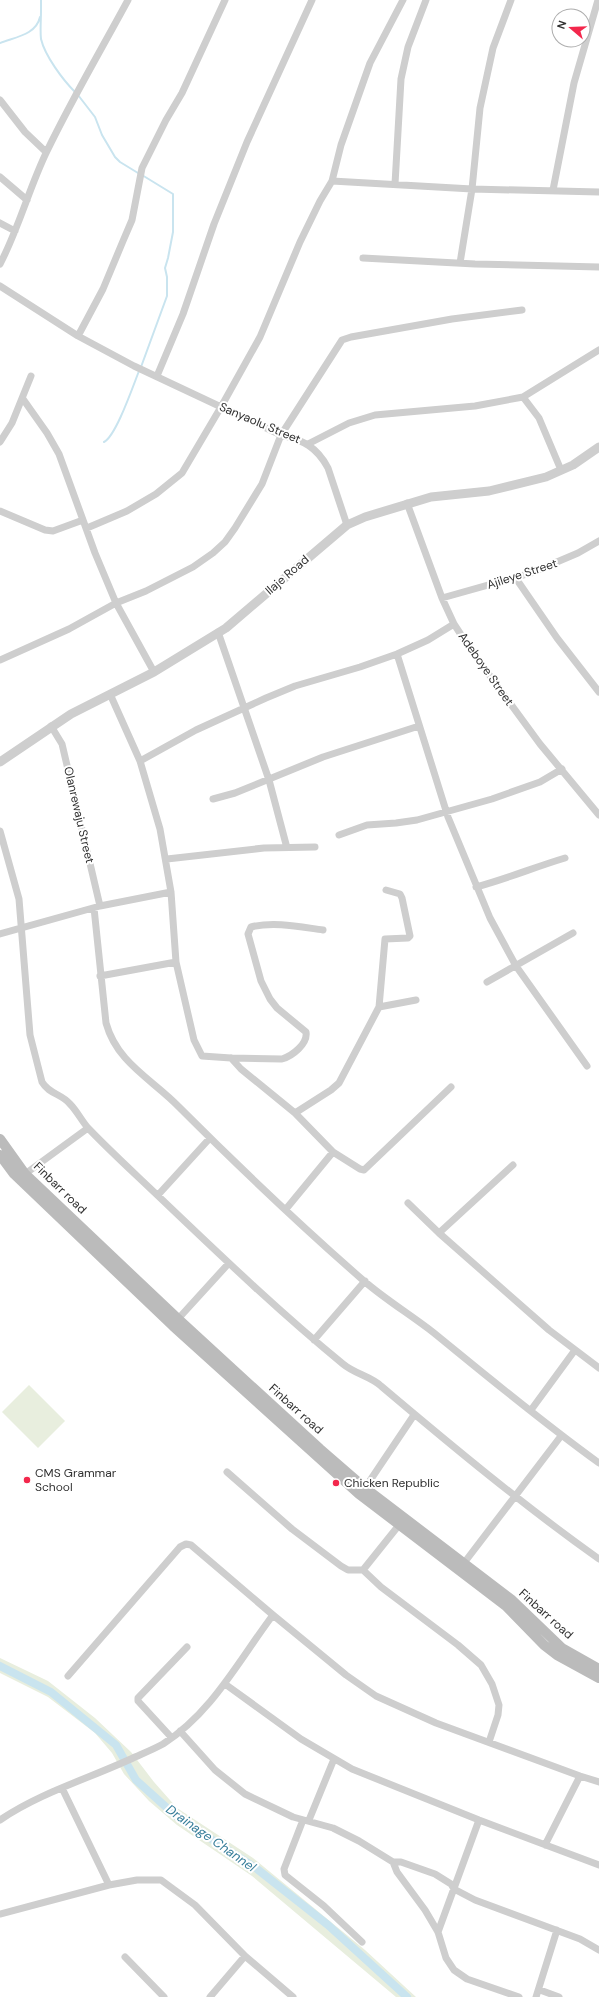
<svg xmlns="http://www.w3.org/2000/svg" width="599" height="1997" viewBox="0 0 599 1997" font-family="'DM Sans',sans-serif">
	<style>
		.green { fill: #e8eede }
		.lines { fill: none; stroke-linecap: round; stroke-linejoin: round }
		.stream { stroke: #c9e4ef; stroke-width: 2 }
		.canal { stroke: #c9e4ef; stroke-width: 8 }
		.minor { stroke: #cecece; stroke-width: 7 }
		.tertiary { stroke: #cecece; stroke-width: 9 }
		.secondary { stroke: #bbb; stroke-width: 10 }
		.poi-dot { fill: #f3274c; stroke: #fff; stroke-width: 1.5 }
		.labels { text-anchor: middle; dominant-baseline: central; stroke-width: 4; stroke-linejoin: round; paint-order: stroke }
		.street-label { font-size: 12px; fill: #313131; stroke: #fff }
		.poi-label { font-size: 12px; fill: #313131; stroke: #fff; text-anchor: start }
		.water-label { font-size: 13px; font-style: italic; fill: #377e9a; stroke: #fff }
	</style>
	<rect width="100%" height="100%" fill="#fff"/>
	<path class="green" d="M29 1385 65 1421 38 1448 2 1412Z
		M0 1658 48 1681 95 1718 131 1752 154 1782 177 1808 253 1858 365 1950 416 1997H396L252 1876 177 1825 149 1801 124 1774 112 1753 95 1733 48 1697 0 1673Z"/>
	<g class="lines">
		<path class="stream" d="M41 11C41 20 40 30 41 39 45 56 63 80 75 92
			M41 12V0
			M0 43C15 37 36 35 40 17
			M78 95 95 117 102 135 115 157 120 162 138 173
			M141 367 167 296V277L165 268 168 258 173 232V194L142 175
			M104 442C116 436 133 386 139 371"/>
		<path class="canal" d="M0 1666 51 1692 116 1745 136 1780 176 1816 257 1869 328 1925 407 1997"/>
		<path class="minor" d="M0 100 25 132 46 152
			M0 177 27 200
			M332 181 472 189 599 192
			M395 184 401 79 408 47 426 0
			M553 190 574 83 598 0
			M0 223 15 231
			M363 258 475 264 599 267
			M460 263 472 189 480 108 493 48 511 0
			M0 264C19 228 29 188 47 151 72 99 101 50 128 0
			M0 286 78 336 134 366 281 435C303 440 317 447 328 468L347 525
			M78 336 103 289 123 241 132 220 142 168 166 120 182 93 225 0
			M157 376 183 314 214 224 247 142 312 0
			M523 397 539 418 561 470
			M23 399 47 433 59 454 95 553 116 603 154 672
			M0 442 12 423 31 376
			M308 444 349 423 375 415 475 406 523 397 599 350
			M407 503 442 598 454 624 471 650 540 744 599 815
			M0 511 45 530 53 531 83 520
			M87 528 127 511 156 494 182 473 221 407 260 337 300 242 320 201 332 181 341 145 370 63 403 0
			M515 577 557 638 599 692
			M442 598 531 573 578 553 599 541
			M218 632 269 780 287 848
			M397 654 448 817 490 918 516 966 587 1066
			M0 660 69 629 116 603 146 591 193 567 213 553 225 542 235 528 262 484 281 435 342 340 351 337 452 319 522 310
			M110 694 140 761 160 829 171 892 176 962 194 1040 202 1056 231 1058 282 1059C292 1056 308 1044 306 1032L277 1008 270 999 261 981 248 934 251 927C274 921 301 927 323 930
			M51 726 62 744 100 906
			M140 761 196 730 266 698 295 686 360 667 397 654 428 640 454 624
			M213 799 235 793 323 757 419 726
			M0 831 19 899 30 1035 42 1082C49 1094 62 1094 70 1104 77 1111 81 1120 88 1128 109 1150 132 1171 154 1192 216 1251 277 1310 343 1364 355 1374 370 1376 381 1386 452 1446 523 1505 599 1559
			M339 835 367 825 396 823 417 820 492 799 540 782 562 769
			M167 859 264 848 315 847
			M476 887C506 879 535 867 565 858
			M94 908 106 1023C117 1063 152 1079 179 1107 239 1167 300 1225 364 1281 386 1300 411 1315 434 1333 488 1377 542 1422 599 1463
			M0 934 100 906 171 892
			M100 976 176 962
			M487 982 573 933
			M379 1007 416 1000
			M231 1058 241 1069 295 1113 333 1152 360 1169 364 1170 451 1087
			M295 1113 331 1090 339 1083 379 1007 385 939 408 938 410 936 402 898 400 894 386 890
			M513 1165 439 1233 549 1330 599 1368
			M25 1174 88 1128
			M158 1195 210 1138
			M408 1203 439 1233
			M286 1209 333 1152
			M178 1319 229 1263
			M314 1340 365 1281
			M531 1410 575 1350
			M227 1472 292 1529 341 1566 348 1570H363L381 1587 458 1645 481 1665 492 1684 499 1705 498 1715 489 1742
			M365 1488 414 1415
			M464 1563 561 1436
			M363 1570 399 1525
			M68 1676 180 1547 186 1544 191 1545 273 1615 346 1675 376 1696 436 1723 580 1776 599 1782
			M225 1684 301 1739 352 1769 479 1820 599 1865
			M180 1731 215 1770 245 1794 293 1817 333 1828 359 1841 393 1862 397 1872 425 1910 438 1932 446 1958 454 1970 467 1979 519 1997
			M171 1737 138 1701V1698L187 1647
			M62 1788 109 1885
			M0 1820C41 1792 91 1778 135 1757 144 1753 154 1749 163 1744 212 1713 239 1660 273 1615
			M303 1820 284 1869 285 1875 324 1906 362 1942
			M309 1820 334 1759
			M545 1845 580 1776
			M393 1862H401L435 1874 451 1884 454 1889 475 1900 580 1939 599 1950
			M0 1914 109 1885 137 1880H161L195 1905 245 1956 293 1997
			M438 1932 479 1820
			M125 1957 164 1997
			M540 1990 559 1997
			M210 1997 245 1956
			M536 1997 557 1930"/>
		<path class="tertiary" d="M0 762 71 714 154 672 226 628 347 525 365 517 431 497 489 491 546 477 573 465 599 447"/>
		<path class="secondary" d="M0 1139 25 1174 178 1319 320 1449 365 1488 512 1600 562 1648 599 1669
			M0 1155 14 1174 173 1326 359 1494 506 1606 544 1645 557 1655 599 1678"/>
	</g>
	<g class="poi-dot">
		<circle cx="27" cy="1480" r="4"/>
		<circle cx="336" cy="1483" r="4"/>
	</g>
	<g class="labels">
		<g class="street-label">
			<text transform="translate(260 423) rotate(23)">Sanyaolu Street</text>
			<text transform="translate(522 574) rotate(-18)">Ajileye Street</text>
			<text transform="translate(287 575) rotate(-41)">Ilaje Road</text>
			<text transform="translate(486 669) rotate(55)">Adeboye Street</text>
			<text transform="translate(79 815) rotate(77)">Olanrewaju Street</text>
			<text transform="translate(60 1188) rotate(44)">Finbarr road</text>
			<text transform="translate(296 1409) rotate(42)">Finbarr road</text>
			<text transform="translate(546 1614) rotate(42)">Finbarr road</text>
		</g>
		<g class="poi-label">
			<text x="35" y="1473">CMS Grammar<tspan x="35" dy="14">School</tspan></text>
			<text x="344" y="1483">Chicken Republic</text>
		</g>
		<g class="water-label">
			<text transform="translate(211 1838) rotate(35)">Drainage Channel</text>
		</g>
	</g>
	<g transform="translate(571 28) rotate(289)"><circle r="19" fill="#ffffff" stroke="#adadad"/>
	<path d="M0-3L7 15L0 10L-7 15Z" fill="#f3274c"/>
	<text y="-6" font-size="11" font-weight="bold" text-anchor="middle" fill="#313131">N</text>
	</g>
</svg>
